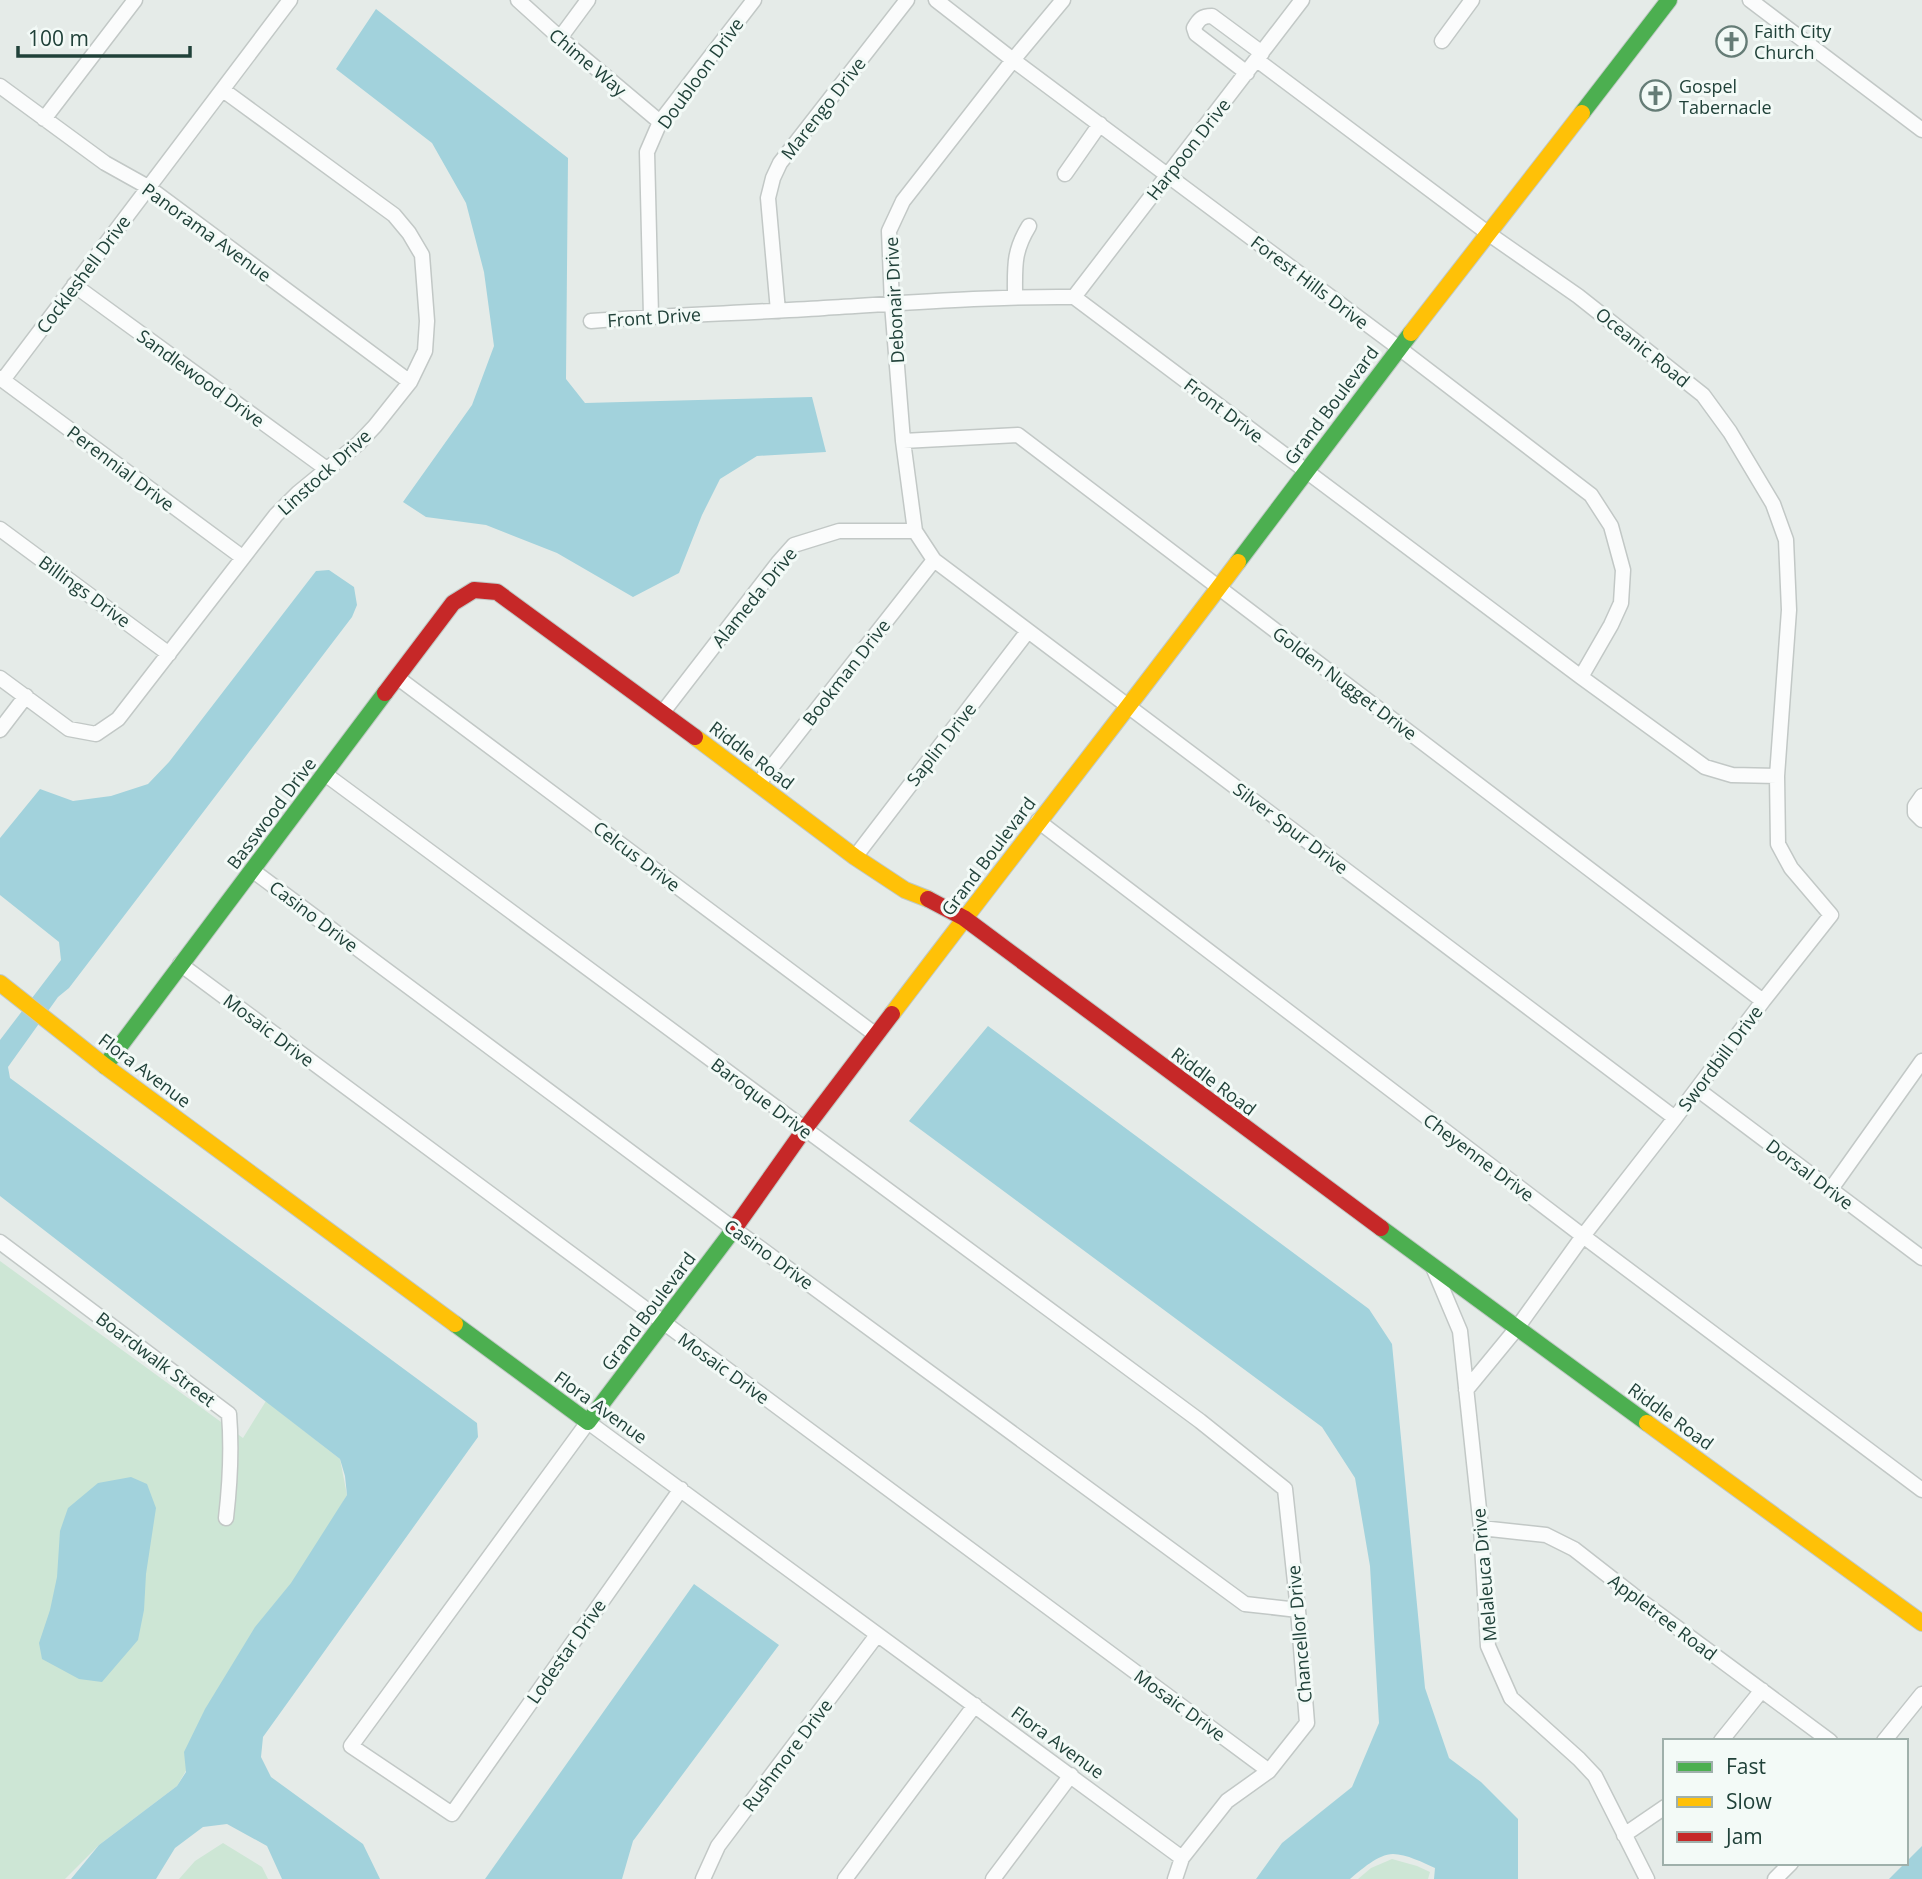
<svg xmlns="http://www.w3.org/2000/svg" width="1922" height="1879" viewBox="0 0 1922 1879" font-family="'Open Sans',sans-serif">
	<style>
		.green { fill: #cde6d5 }
		.water { fill: #a2d2dc }
		.lines { fill: none; stroke-linecap: round; stroke-linejoin: round }
		.street-casing { stroke: #c2c8c6; stroke-width: 17 }
		.fast-casing { stroke: #c0c9c6; stroke-width: 18 }
		.slow-casing { stroke: #c0c9c6; stroke-width: 18 }
		.jam-casing { stroke: #c0c9c6; stroke-width: 18 }
		.street { stroke: #fbfcfc; stroke-width: 14 }
		.fast { stroke: #4caf50; stroke-width: 16 }
		.slow { stroke: #ffc107; stroke-width: 16 }
		.jam { stroke: #c62828; stroke-width: 16 }
		.labels { text-anchor: middle; dominant-baseline: central; stroke-width: 6; stroke-linejoin: round; paint-order: stroke }
		.poi-label { font-size: 18px; fill: #204139; stroke: #f3faf7; text-anchor: start }
		.street-label { font-size: 18px; fill: #204139; stroke: #f3faf7 }
	</style>
	<rect width="100%" height="100%" fill="#e5ebe8"/>
	<path class="green" d="M0 1261 243 1438 266 1401 340 1459 347 1495 177 1786 99 1845 65 1879H0Z
		M223 1843 262 1867 268 1879H179L195 1861Z
		M1392 1859 1417 1866 1430 1872 1428 1879H1358L1371 1868Z"/>
	<path class="water" d="M376 9 568 158 566 379 585 403 812 397 826 452 757 456 720 479 702 515 679 573 633 597 557 553 486 525 426 517 403 502 472 405 494 346 484 272 466 203 432 143 336 69Z
		M329 570 354 587 357 605 352 617 69 988 58 997 8 1067 10 1078 477 1423 478 1437 263 1737 261 1757 271 1777 363 1844 380 1879H282L267 1846 227 1824 203 1827 175 1848 156 1879H71L99 1845 177 1786 186 1772 184 1752 205 1709 255 1627 291 1583 347 1495 345 1476 340 1459 0 1196V1040L61 960 59 942 0 895V838L40 789 73 801 111 796 148 784 169 762 316 571Z
		M988 1026 1369 1309 1392 1344 1425 1688 1449 1758 1481 1782 1518 1819V1879H1434L1435 1868C1424 1863 1406 1854 1393 1854 1378 1854 1361 1870 1350 1879H1256L1282 1843 1352 1787 1379 1723 1370 1566 1355 1478 1322 1427 909 1121Z
		M131 1477 147 1484 156 1508 146 1574 144 1610 138 1640 102 1682 79 1679 42 1659 39 1643 50 1610 57 1577 60 1531 68 1508 98 1483Z
		M694 1584 779 1645 633 1841 622 1879H485Z
		M1922 1846V1879H1889Z"/>
	<g class="lines">
		<defs>
			<path id="street" d="M518 0 560 38 660 122
				M936 0 1013 60 1399 348 1591 495 1611 526 1623 570 1621 603 1611 625 1581 677
				M1063 0 1013 60 903 201 889 231 892 304 903 441 915 531 934 560 1675 1118
				M1750 0 1922 130
				M560 38 588 0
				M1442 41 1472 0
				M1257 60 1489 234 1578 296 1703 395 1730 432 1773 504 1786 540 1789 610 1777 776 1778 844 1791 868 1831 915 1763 1001 1675 1118 1583 1236 1517 1328 1466 1390
				M1247 73 1196 34 1194 28C1199 19 1202 16 1212 16L1262 53
				M0 86 105 163 148 187 410 382
				M44 119 135 0
				M1065 174 1100 124
				M74 285 328 470
				M1015 296C1015 267 1013 252 1029 226
				M1074 297 1302 0
				M778 311 768 198 773 178 780 163 907 0
				M651 316 647 152 660 122 754 0
				M591 321C669 315 747 313 824 308 907 303 990 296 1074 297L1581 677 1705 767 1732 775 1777 776
				M0 378 242 557
				M3 380 290 0
				M903 441 1018 435 1763 1001
				M0 529 169 654
				M0 678 69 729 96 734 118 719 276 515 298 493 359 443 375 426 410 382 425 351 427 321 422 255 409 233 394 215 223 90
				M398 678 876 1035
				M663 712 778 563 794 545 839 531H915
				M0 730 26 696
				M325 774 1200 1421 1285 1489 1298 1610 1307 1723 1269 1771 1227 1801 1182 1858 1175 1879
				M759 783 934 560
				M1922 796 1915 806V813L1922 820
				M1038 821 1583 1236 1922 1490
				M855 857 1028 631
				M252 870 734 1229 1245 1604 1298 1610
				M180 964 1269 1771
				M1697 1089 1922 1258
				M1831 1189 1922 1061
				M0 1242 229 1414C232 1450 230 1483 226 1518
				M1433 1267 1460 1331 1481 1528 1488 1646 1511 1698 1579 1759 1595 1776 1647 1879
				M681 1489 452 1814 351 1746 588 1422 1182 1858
				M1481 1528 1546 1535 1574 1549 1633 1595 1830 1741
				M1721 1741 1762 1690
				M1884 1741 1922 1694
				M1624 1835 1665 1807
				M703 1879 718 1846 877 1635
				M845 1879 975 1705
				M993 1879 1071 1775
				M1775 1879 1791 1863"/>
			<path id="fast" d="M1582 113 1669 0
				M1238 562 1411 333
				M105 1066 385 693
				M1381 1228 1647 1423
				M455 1324 588 1422 734 1229"/>
			<path id="slow" d="M1411 333 1582 113
				M695 737 855 857 905 890 928 899
				M0 983 105 1066 455 1324
				M892 1014C1006 863 1124 714 1238 562
				M1647 1423 1922 1623"/>
			<path id="jam" d="M385 693 453 603 474 590 497 592 695 737
				M928 899 964 918 1381 1228
				M734 1229 804 1130 892 1014"/>
		</defs>
		<use href="#street" class="street-casing"/>
		<use href="#fast" class="fast-casing"/>
		<use href="#slow" class="slow-casing"/>
		<use href="#jam" class="jam-casing"/>
		<use href="#street" class="street"/>
		<use href="#fast" class="fast"/>
		<use href="#slow" class="slow"/>
		<use href="#jam" class="jam"/>
	</g>
	<defs>
		<symbol id="church-ring" viewBox="-11 -11 22 22"><circle r="9.5" fill="#f3faf7" stroke="#657c76" stroke-width="1.5"/><path d="M-1.2-6h2.4v3.5h3.3v2.4h-3.3V6h-2.4V-.1h-3.3v-2.4h3.3Z" fill="#657c76"/></symbol>
	</defs>
	<g fill-rule="evenodd">
		<use href="#church-ring" x="1714" y="24" width="35" height="35"/>
		<use href="#church-ring" x="1638" y="78" width="35" height="35"/>
	</g>
	<g class="labels">
		<g class="poi-label">
			<text x="1754" y="31">Faith City<tspan x="1754" dy="21">Church</tspan></text>
			<text x="1679" y="86">Gospel<tspan x="1679" dy="21">Tabernacle</tspan></text>
		</g>
		<g class="street-label">
			<text transform="translate(588 62) rotate(40)">Chime Way</text>
			<text transform="translate(700 73) rotate(-54)">Doubloon Drive</text>
			<text transform="translate(823 108) rotate(-52)">Marengo Drive</text>
			<text transform="translate(1188 149) rotate(-52)">Harpoon Drive</text>
			<text transform="translate(207 232) rotate(36)">Panorama Avenue</text>
			<text transform="translate(83 274) rotate(-53)">Cockleshell Drive</text>
			<text transform="translate(1310 282) rotate(37)">Forest Hills Drive</text>
			<text transform="translate(894 300) rotate(-93)">Debonair Drive</text>
			<text transform="translate(654 317) rotate(-4)">Front Drive</text>
			<text transform="translate(1643 347) rotate(39)">Oceanic Road</text>
			<text transform="translate(201 378) rotate(36)">Sandlewood Drive</text>
			<text transform="translate(1331 405) rotate(-53)">Grand Boulevard</text>
			<text transform="translate(1224 410) rotate(37)">Front Drive</text>
			<text transform="translate(121 468) rotate(37)">Perennial Drive</text>
			<text transform="translate(324 472) rotate(-42)">Linstock Drive</text>
			<text transform="translate(85 591) rotate(36)">Billings Drive</text>
			<text transform="translate(754 597) rotate(-51)">Alameda Drive</text>
			<text transform="translate(846 672) rotate(-52)">Bookman Drive</text>
			<text transform="translate(1345 683) rotate(37)">Golden Nugget Drive</text>
			<text transform="translate(941 744) rotate(-52)">Saplin Drive</text>
			<text transform="translate(752 755) rotate(37)">Riddle Road</text>
			<text transform="translate(271 813) rotate(-53)">Basswood Drive</text>
			<text transform="translate(1291 828) rotate(37)">Silver Spur Drive</text>
			<text transform="translate(637 856) rotate(37)">Celcus Drive</text>
			<text transform="translate(988 856) rotate(-53)">Grand Boulevard</text>
			<text transform="translate(314 916) rotate(37)">Casino Drive</text>
			<text transform="translate(269 1030) rotate(37)">Mosaic Drive</text>
			<text transform="translate(1720 1058) rotate(-53)">Swordbill Drive</text>
			<text transform="translate(145 1070) rotate(37)">Flora Avenue</text>
			<text transform="translate(1214 1081) rotate(37)">Riddle Road</text>
			<text transform="translate(762 1098) rotate(37)">Baroque Drive</text>
			<text transform="translate(1479 1157) rotate(37)">Cheyenne Drive</text>
			<text transform="translate(1810 1174) rotate(37)">Dorsal Drive</text>
			<text transform="translate(769 1254) rotate(36)">Casino Drive</text>
			<text transform="translate(648 1311) rotate(-53)">Grand Boulevard</text>
			<text transform="translate(156 1359) rotate(37)">Boardwalk Street</text>
			<text transform="translate(724 1368) rotate(36)">Mosaic Drive</text>
			<text transform="translate(601 1407) rotate(36)">Flora Avenue</text>
			<text transform="translate(1671 1416) rotate(36)">Riddle Road</text>
			<text transform="translate(1484 1575) rotate(-95)">Melaleuca Drive</text>
			<text transform="translate(1663 1617) rotate(37)">Appletree Road</text>
			<text transform="translate(1299 1634) rotate(-95)">Chancellor Drive</text>
			<text transform="translate(566 1651) rotate(-55)">Lodestar Drive</text>
			<text transform="translate(1180 1705) rotate(36)">Mosaic Drive</text>
			<text transform="translate(1058 1742) rotate(36)">Flora Avenue</text>
			<text transform="translate(787 1755) rotate(-53)">Rushmore Drive</text>
		</g>
	</g>
	<rect x="1663" y="1739" width="245" height="126" fill="#f3faf7" stroke="#9fb0ab" stroke-width="2"/>
	<rect x="1677" y="1762" width="35" height="10" fill="#4caf50" stroke="#9fb0ab" stroke-width="2"/>
	<text x="1726" y="1774" font-size="21" fill="#204139">Fast</text>
	<rect x="1677" y="1797" width="35" height="10" fill="#ffc107" stroke="#9fb0ab" stroke-width="2"/>
	<text x="1726" y="1809" font-size="21" fill="#204139">Slow</text>
	<rect x="1677" y="1832" width="35" height="10" fill="#c62828" stroke="#9fb0ab" stroke-width="2"/>
	<text x="1726" y="1844" font-size="21" fill="#204139">Jam</text>
	<path d="M18 46v10h172v-10" fill="none" stroke="#204139" stroke-width="3.5"/>
	<text x="28" y="46" font-size="21" fill="#204139" stroke="#f3faf7" stroke-width="5" paint-order="stroke">100 m</text>
</svg>
